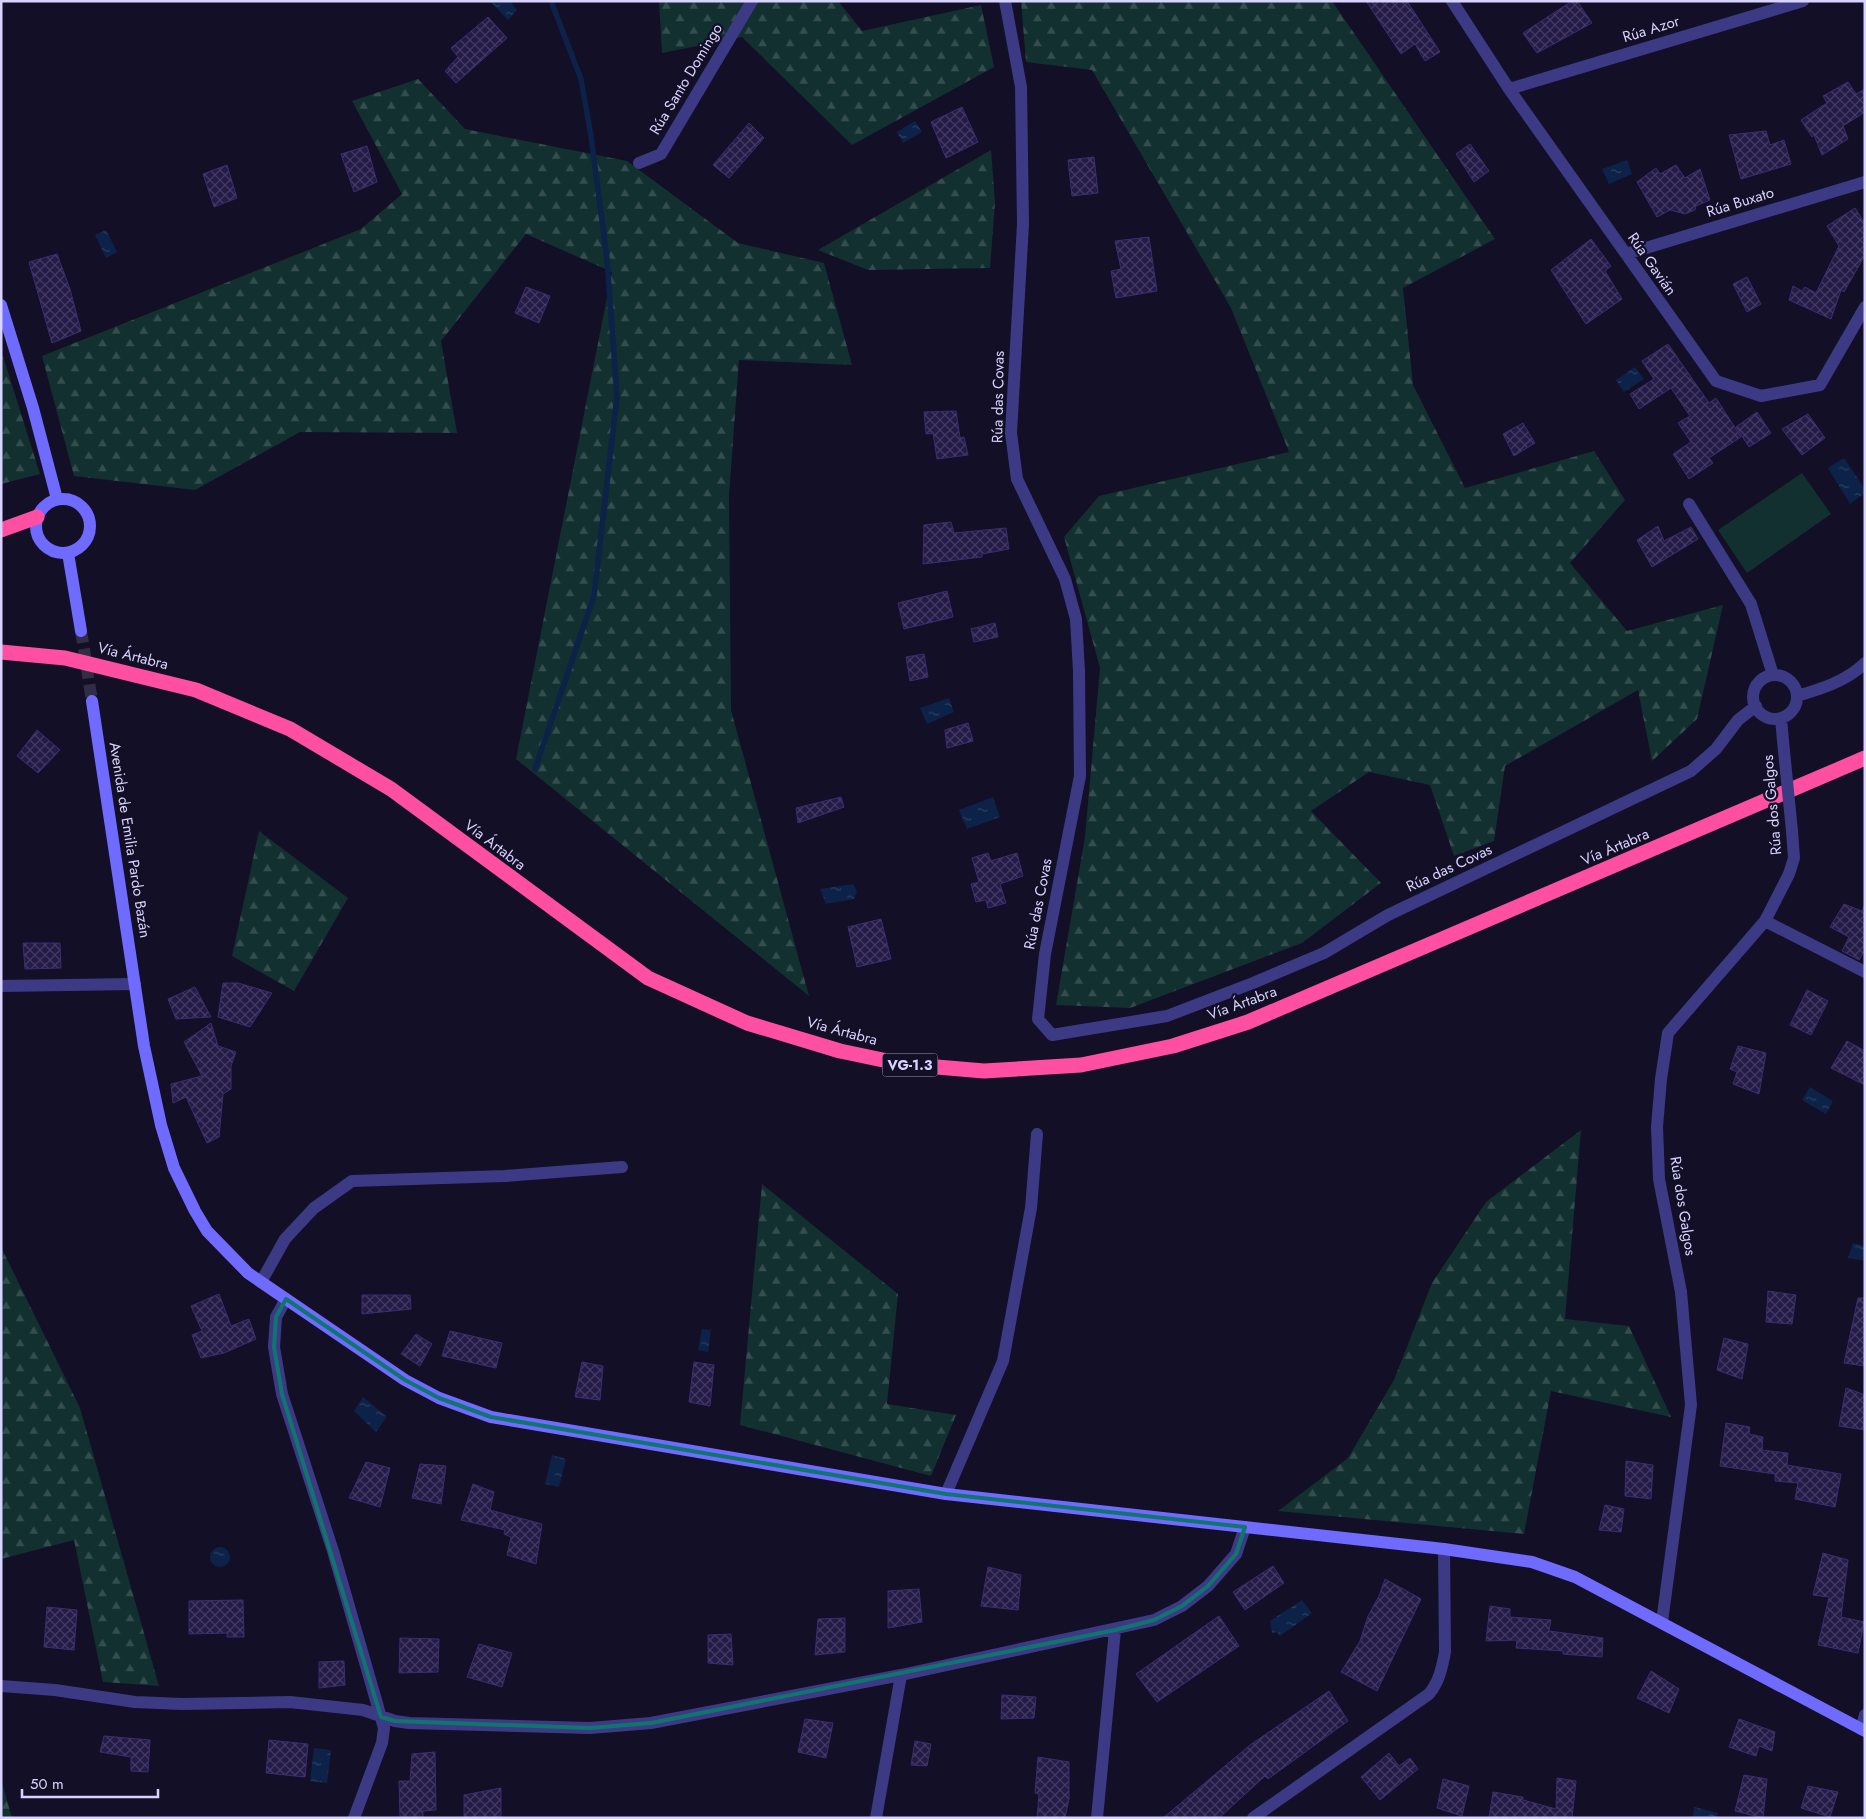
<svg xmlns="http://www.w3.org/2000/svg" width="1866" height="1819" viewBox="0 0 1866 1819" font-family="Jost,sans-serif">
	<style>
		.forest { fill: url(#forest-firs) }
		.pitch { fill: #12302f }
		.water { fill: url(#water-ripples) }
		.lines { fill: none; stroke-linecap: round; stroke-linejoin: round }
		.stream { stroke: #0c2248; stroke-width: 5.5 }
		.building { fill: url(#building-cross-hatch); stroke: #3b2d73 }
		.secondary-tunnel { stroke: #312d47; stroke-width: 12; stroke-dasharray: 12 6; stroke-linecap: butt }
		.street { stroke: #3d3a85; stroke-width: 12 }
		.secondary { stroke: #6f6bff; stroke-width: 12 }
		.highway { stroke: #ff4fa3; stroke-width: 15 }
		.street-bridge { stroke: #3d3a85; stroke-width: 12 }
		.marked { fill: none; stroke: #0f766e; stroke-width: 4; stroke-linejoin: round }
		.labels { text-anchor: middle; dominant-baseline: central; stroke-width: 4.5; stroke-linejoin: round; paint-order: stroke }
		.shield { fill: #130f26; stroke: #9e99be; stroke-width: 1 }
		.shield-label { font-size: 14px; font-weight: bold; fill: #d9d4ff }
		.street-label { font-size: 15px; fill: #d9d4ff; stroke: #130f26 }
	</style>
	<defs>
		<pattern id="forest-firs" width="22" height="20" patternUnits="userSpaceOnUse" patternTransform="scale(1.25)"><rect width="22" height="20" fill="#12302f"/><path d="M5 1l3.5 6h-7zM16 11l3.5 6h-7z" fill="#344d4e"/></pattern>
		<pattern id="water-ripples" width="26" height="14" patternUnits="userSpaceOnUse" patternTransform="scale(1.25)"><rect width="26" height="14" fill="#0c2248"/><path d="M2 4q2-2 4 0t4 0M15 11q2-2 4 0t4 0" fill="none" stroke="#2f4163"/></pattern>
		<pattern id="building-cross-hatch" width="8" height="8" patternUnits="userSpaceOnUse" patternTransform="scale(1.25)"><rect width="8" height="8" fill="#241b47"/><path d="M0 0l8 8M0 8l8-8" fill="none" stroke="#433b63"/></pattern>
	</defs>
	<rect width="100%" height="100%" fill="#130f26"/>
	<path class="forest" d="M659 1H838L862 31 981 5 994 67 852 145 742 37 662 53Z
		M1021 1H1332L1495 239 1403 288 1413 385 1465 488 1594 451 1625 500 1570 563 1627 631 1723 605 1697 719 1652 761 1638 690 1505 766 1494 841 1454 856 1430 785 1369 772 1311 811 1381 883 1302 943 1130 1008 1056 1005 1085 837 1100 668 1064 537 1099 496 1289 452 1231 308 1092 70 1026 62Z
		M418 79 465 129 627 161 738 243 824 263 852 365 739 360 729 495 731 710 809 996 516 759 612 272 526 234 441 341 457 433 300 432 195 490 74 476 42 356 361 229 402 194 352 101Z
		M991 150 995 202 990 268 868 270 818 250Z
		M1 350 40 474 1 484Z
		M259 831 348 898 294 991 232 956Z
		M1581 1130 1565 1319 1629 1326 1671 1417 1551 1391 1524 1534 1278 1511 1348 1458 1394 1380 1432 1283 1486 1202Z
		M762 1184 898 1294 887 1404 956 1415 931 1476 740 1425Z
		M1 1247 80 1408 159 1686 103 1682 74 1540 1 1559Z
		M1 1779 12 1818H1Z"/>
	<path class="pitch" d="M1802 473 1831 514 1747 573 1718 530Z"/>
	<path class="water" d="M490 1H510L517 10 508 20Z
		M915 121 922 132 903 143 897 132Z
		M1627 160 1632 174 1609 184 1602 169Z
		M106 230 117 252 106 258 95 235Z
		M1635 367 1644 379 1624 392 1616 380Z
		M1844 458 1865 489V493L1850 504 1828 468Z
		M949 698 954 712 927 724 920 708Z
		M993 797 1000 817 967 829 959 810Z
		M853 884 857 891 854 899 826 904 820 889Z
		M1810 1087 1833 1101 1826 1114 1802 1100Z
		M1853 1243 1865 1246V1261L1848 1258Z
		M702 1329 711 1330 708 1352 698 1350Z
		M363 1397 387 1417 376 1432 354 1411Z
		M552 1455 566 1459 559 1487 545 1484Z
		M210 1557a10 10 0 1 1 20 0a10 10 0 1 1-20 0Z
		M1302 1600 1312 1613 1280 1636 1277 1632 1272 1633 1270 1621Z
		M314 1748 331 1750 327 1783 310 1781Z
		M1694 1807 1718 1813 1716 1818 1693 1817Z"/>
	<g class="lines">
		<path class="stream" d="M535 769 594 596 617 396 607 259 591 136 581 79 551 1"/>
	</g>
	<path class="building" d="M1366 1H1407L1440 52 1425 61 1415 44 1401 54Z
		M1572 1H1577L1592 23 1537 53 1523 33Z
		M488 17 507 38 456 83 445 71 458 57 451 48Z
		M1848 82 1856 94 1865 89V112L1843 126 1848 139 1822 155 1814 135 1812 137 1801 120 1827 103 1823 96Z
		M962 107 978 142 946 158 931 122Z
		M749 123 764 138 729 178 713 165Z
		M1766 131 1770 145 1784 140 1791 164 1741 179 1729 135Z
		M1470 144 1489 171 1474 182 1456 154Z
		M367 146 377 182 354 192 341 154Z
		M1094 157 1098 193 1072 196 1068 160Z
		M227 165 237 198 214 207 203 174Z
		M1676 165 1685 178 1700 169 1710 200 1696 206 1695 210 1685 214 1670 210 1657 217 1637 182 1656 168 1660 174Z
		M1855 208 1865 224V255L1844 292 1841 290 1831 319 1789 300 1793 286 1802 291 1805 287 1816 293 1839 246 1827 226Z
		M1149 237 1157 291 1116 298 1111 271 1121 269 1115 241Z
		M1591 239 1611 266 1605 271 1622 299 1586 324 1551 270Z
		M57 254 70 289 81 331 52 343 29 262Z
		M1747 277 1761 304 1747 312 1733 284Z
		M526 287 550 296 539 323 515 313Z
		M1668 344 1709 403 1716 398 1741 437 1709 458 1713 463 1689 479 1673 454 1691 442 1678 423 1690 416 1671 388 1639 409 1630 394 1654 379 1642 361Z
		M956 411 960 438 964 437 968 455 937 459 933 433 926 434 924 412Z
		M1757 412 1771 433 1749 447 1736 427Z
		M1808 414 1825 438 1802 455 1782 429Z
		M1523 423 1535 443 1514 456 1503 434Z
		M951 522 954 533 1006 528 1009 549 982 554V557L923 564 924 525Z
		M1658 526 1664 541 1691 527 1698 539 1652 567 1637 540Z
		M947 591 953 617 904 629 898 603Z
		M995 623 998 637 974 642 971 629Z
		M924 654 928 677 910 681 906 657Z
		M968 723 973 741 947 748 945 730Z
		M37 730 60 750 38 773 17 756Z
		M841 797 844 807 798 823 796 808Z
		M988 853 991 861 1017 853 1023 876 1000 884 1006 903 988 908 986 900 976 902 971 884 979 882 972 858Z
		M1844 904 1862 911 1865 904V950L1859 960 1842 951 1849 937 1830 927Z
		M881 919 891 959 857 967 848 927Z
		M23 943H60L61 968 25 969Z
		M223 983H238L272 993 250 1027 218 1017Z
		M195 987 211 1017 176 1019 168 999Z
		M1807 990 1828 1001 1811 1035 1790 1025Z
		M211 1023 218 1046 236 1052 231 1066V1089L223 1094 219 1137 207 1143 186 1097 173 1103 171 1084 202 1076 184 1042Z
		M1847 1041 1865 1051V1085L1831 1068Z
		M1738 1046 1766 1053 1759 1094 1733 1084 1737 1072 1730 1069Z
		M1768 1291 1796 1295 1792 1324 1766 1322Z
		M219 1294 231 1326 249 1319 256 1339 224 1353 201 1358 192 1335 202 1331 191 1306Z
		M362 1295H410L411 1309 362 1314Z
		M1858 1298H1865V1366L1844 1363Z
		M450 1331 502 1343 496 1368 442 1356Z
		M416 1334 432 1344 420 1366 401 1354Z
		M1724 1338 1748 1344 1742 1379 1717 1370Z
		M582 1362 603 1366 600 1400 575 1397Z
		M694 1362 714 1365 710 1406 689 1402Z
		M1846 1388 1865 1395V1430L1839 1426Z
		M1726 1423 1750 1427 1749 1434 1763 1437 1762 1450 1788 1453 1787 1465 1841 1474 1835 1507 1795 1499 1798 1483 1775 1481V1474L1720 1466Z
		M1626 1461 1653 1465 1651 1499 1625 1496Z
		M366 1462 390 1468 380 1507 349 1498Z
		M420 1464 446 1466 441 1504 412 1498Z
		M473 1484 494 1492 490 1510 542 1524 536 1564 507 1555 511 1537 504 1534 505 1530 461 1520Z
		M1605 1505 1624 1509 1621 1532 1599 1530Z
		M1823 1553 1848 1560 1841 1617 1864 1622 1858 1653 1818 1645 1829 1597 1813 1595Z
		M1273 1566 1284 1583 1245 1610 1233 1592Z
		M988 1567 1021 1575 1018 1610 981 1606Z
		M1385 1579 1421 1599 1377 1691 1341 1672 1360 1641 1368 1616 1379 1596Z
		M919 1589 922 1622 888 1628V1591Z
		M243 1600 244 1637H227V1633L189 1634V1601Z
		M1490 1606 1510 1609V1617L1551 1620 1549 1631 1603 1638 1602 1657 1563 1654V1651L1516 1648 1517 1640 1486 1641Z
		M47 1607 77 1610 74 1650 44 1647Z
		M1219 1616 1239 1646 1157 1702 1136 1674Z
		M845 1618V1652L815 1655 818 1619Z
		M731 1634 733 1665 708 1663V1635Z
		M400 1638 439 1639 438 1672 399 1673Z
		M479 1644 512 1653 502 1687 467 1677Z
		M344 1661 345 1685 319 1688V1662Z
		M1651 1671 1679 1689 1669 1713 1637 1698Z
		M1329 1691 1348 1721 1268 1779 1265 1776 1219 1818H1163L1250 1745Z
		M1002 1695 1036 1697 1034 1718 1001 1719Z
		M805 1719 833 1723 826 1758 798 1752Z
		M1739 1719 1775 1732 1772 1751 1759 1746 1756 1756 1729 1747Z
		M104 1736 150 1740 148 1772 131 1771V1757L100 1752Z
		M269 1740 308 1744 305 1777 266 1773Z
		M915 1741 931 1744 927 1766 911 1765Z
		M435 1752 436 1810 423 1811V1818H400L399 1781H410L412 1754Z
		M1389 1753 1399 1766 1410 1758 1418 1769 1380 1800 1361 1777Z
		M1038 1757 1069 1762V1799L1065 1818H1037L1039 1794 1035 1793Z
		M1744 1775 1767 1779 1763 1818 1735 1811Z
		M1557 1778 1576 1781 1572 1818H1489L1493 1792 1523 1797V1800L1556 1809Z
		M1443 1779 1469 1786 1462 1816 1437 1808Z
		M1808 1786 1838 1792 1830 1817 1801 1808Z
		M501 1788V1818H464V1795Z"/>
	<g class="lines">
		<path class="secondary-tunnel" d="M81 631 92 701"/>
		<path class="street" d="M1005 1 1021 87 1023 224 1011 433 1017 479 1065 579 1076 619 1079 671 1080 776 1045 954 1038 1019 1052 1035 1167 1016 1253 983 1324 953 1388 915 1691 771 1716 749 1738 720 1756 706
			M1452 1 1509 89 1716 381 1761 396 1820 385 1865 307
			M1509 89 1803 1
			M639 163 661 154 752 1
			M1626 254 1865 182
			M1689 504 1751 604 1773 675
			M1753 697a22 22 0 1 1 44 0a22 22 0 1 1-44 0Z
			M1797 696C1821 689 1847 681 1865 663
			M1781 718 1783 741
			M1765 921 1865 972
			M1 986 135 984
			M261 1282 285 1239 314 1208 352 1181 505 1176 622 1167
			M286 1299 276 1317 274 1347 282 1394 333 1551 384 1728 382 1743 354 1818
			M946 1494 1003 1361 1031 1208 1037 1134
			M1662 1622 1691 1405 1681 1292 1659 1179 1657 1127 1661 1079 1668 1033 1765 921 1789 874 1794 858 1792 831
			M1 1686 55 1690 135 1702 182 1704 290 1702 363 1710 395 1721 409 1723 590 1728 651 1723 901 1675 1154 1620 1182 1606 1208 1586 1236 1554 1245 1527
			M1861 1729 1865 1715
			M876 1818 901 1675
			M1097 1818 1115 1630
			M1253 1818 1429 1694C1439 1682 1442 1668 1445 1652L1444 1549"/>
		<path class="secondary" d="M1 305 33 408 57 499
			M36 526a27 27 0 1 1 54 0a27 27 0 1 1-54 0Z
			M68 553 81 631
			M92 701 144 1046 161 1125 174 1168 195 1211 207 1231 248 1273 261 1282 405 1380 439 1398 491 1417 946 1494 1444 1549 1532 1562 1575 1577 1865 1731"/>
		<path class="highway" d="M1 530 37 517
			M1 652 65 658 196 690 290 729 391 789 648 978 747 1023 840 1051 902 1064 984 1071 1081 1065 1173 1046 1248 1022 1865 758"/>
		<path class="street-bridge" d="M1783 741 1792 831"/>
	</g>
	<path class="marked" d="M286 1299 405 1380 439 1398 491 1417 946 1494 1245 1527 1236 1554 1208 1586 1182 1606 1154 1620 1115 1630 651 1723 590 1728 395 1721 381 1717 282 1394 274 1347 276 1317Z"/>
	<g class="labels">
		<rect class="shield" x="882.5" y="1053.5" width="55" height="23" rx="4"/>
		<g class="shield-label">
			<text x="910" y="1065">VG-1.3</text>
		</g>
		<g class="street-label">
			<text transform="translate(1651 29) rotate(-17)">Rúa Azor</text>
			<text transform="translate(686 79) rotate(-59)">Rúa Santo Domingo</text>
			<text transform="translate(1740 202) rotate(-17)">Rúa Buxato</text>
			<text transform="translate(1652 264) rotate(55)">Rúa Gavián</text>
			<text transform="translate(998 397) rotate(-89)">Rúa das Covas</text>
			<text transform="translate(133 656) rotate(14)">Vía Ártabra</text>
			<text transform="translate(1772 805) rotate(-95)">Rúa dos Galgos</text>
			<text transform="translate(130 840) rotate(81)">Avenida de Emilia Pardo Bazán</text>
			<text transform="translate(495 845) rotate(37)">Vía Ártabra</text>
			<text transform="translate(1615 847) rotate(-23)">Vía Ártabra</text>
			<text transform="translate(1449 868) rotate(-25)">Rúa das Covas</text>
			<text transform="translate(1038 904) rotate(-79)">Rúa das Covas</text>
			<text transform="translate(1242 1003) rotate(-20)">Vía Ártabra</text>
			<text transform="translate(842 1031) rotate(15)">Vía Ártabra</text>
			<text transform="translate(1683 1206) rotate(81)">Rúa dos Galgos</text>
		</g>
	</g>
	<rect width="1866" height="1819" fill="none" stroke="#d9d4ff" stroke-width="5"/>
	<path d="M22 1789v8h136v-8" fill="none" stroke="#d9d4ff" stroke-width="2.5"/>
	<text x="30" y="1789" font-size="15" fill="#d9d4ff" stroke="#130f26" stroke-width="4" paint-order="stroke">50 m</text>
</svg>
